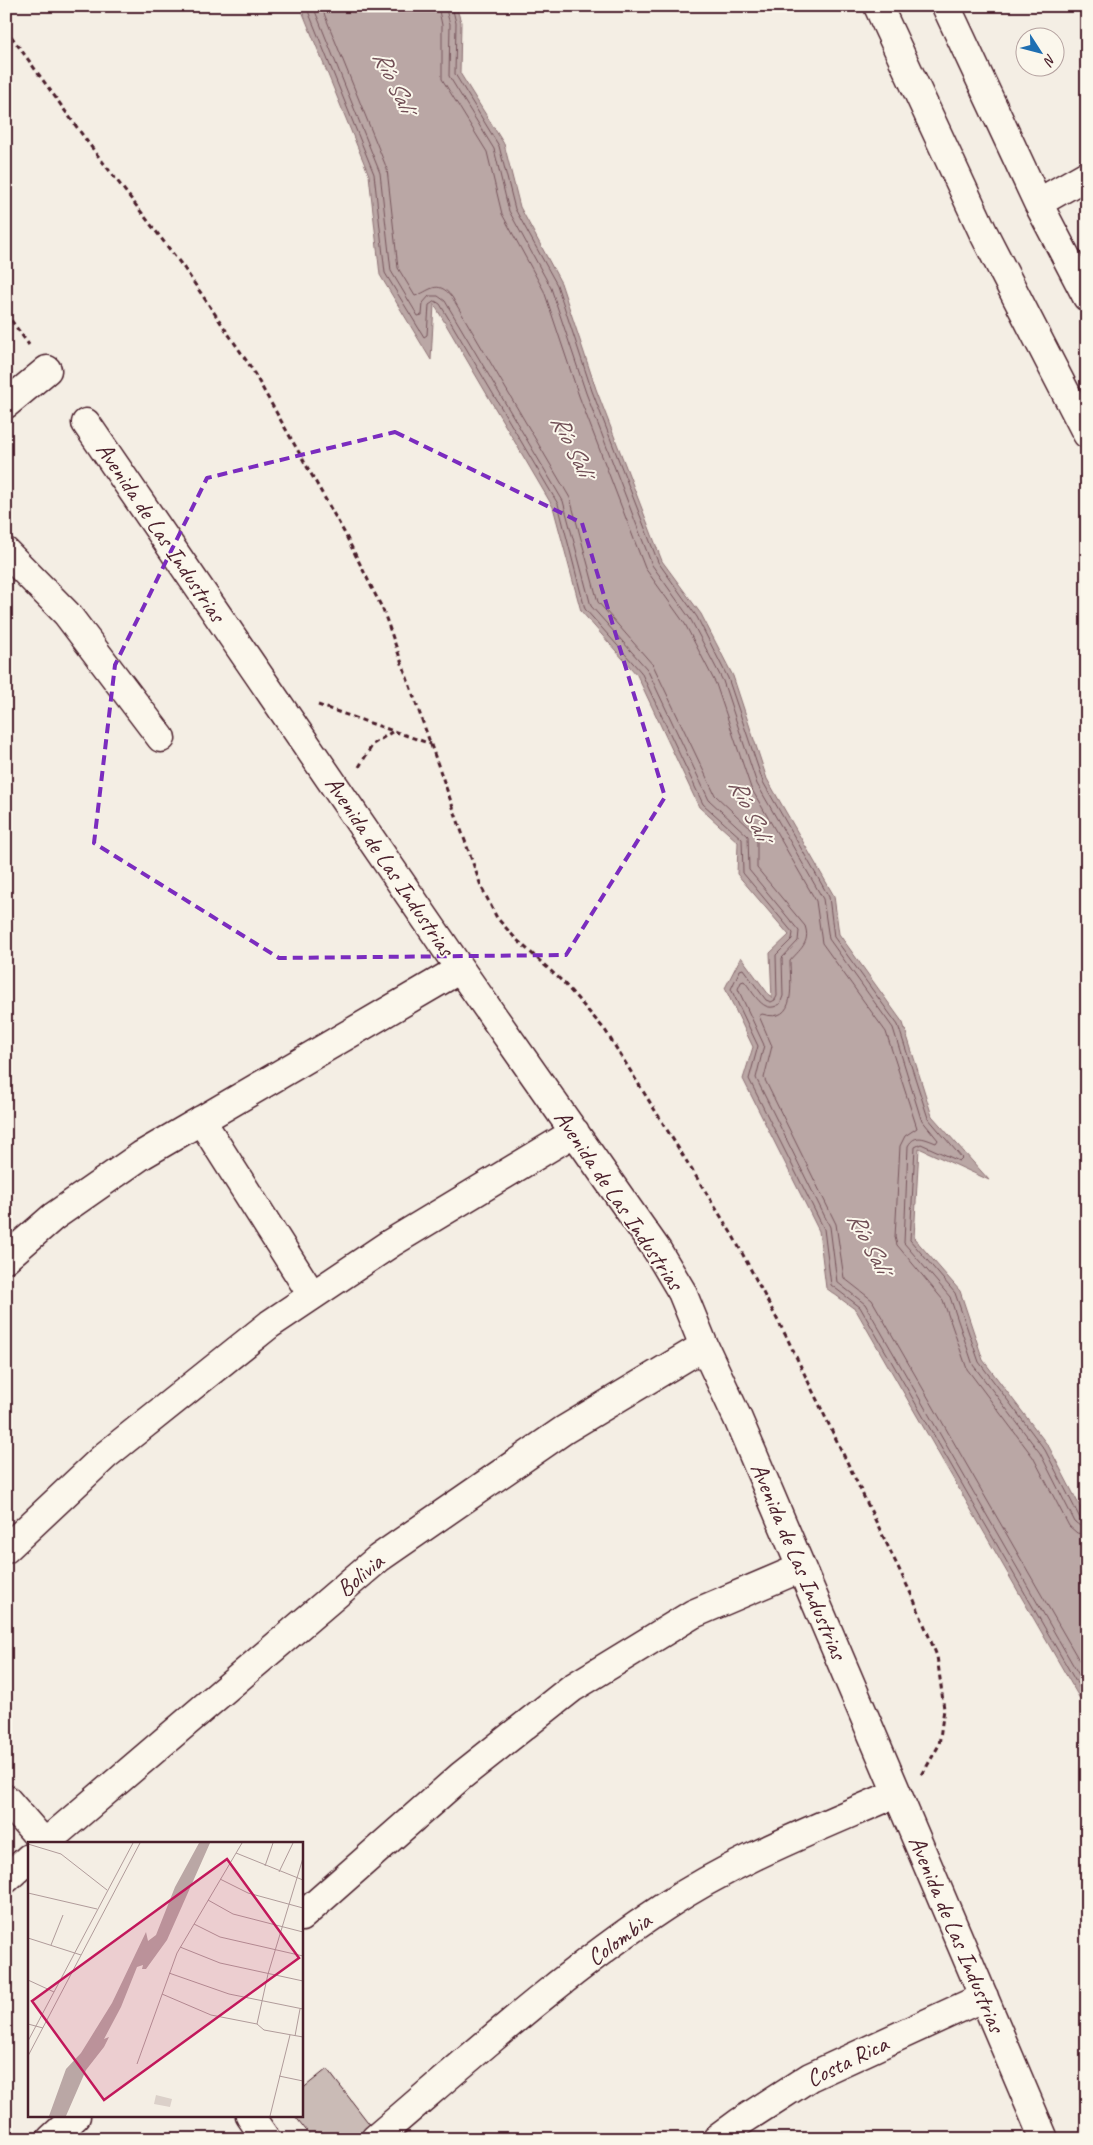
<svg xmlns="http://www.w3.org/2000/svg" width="1093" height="2145" viewBox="0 0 1093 2145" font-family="Caveat,sans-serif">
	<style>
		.water { fill: #baa7a5; stroke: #8d7174 }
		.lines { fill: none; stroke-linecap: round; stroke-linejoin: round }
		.shore { stroke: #77555c; stroke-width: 1 }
		.building { fill: #cabbb6; stroke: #4a1f2b }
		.minor-casing { stroke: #4a1f2b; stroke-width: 31 }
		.path { stroke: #4a1f2b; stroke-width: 3; stroke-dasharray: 5 4; stroke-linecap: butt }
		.minor { stroke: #fbf7ec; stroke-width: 28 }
		.marked { fill: none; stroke: #7b2cbf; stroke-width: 4; stroke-dasharray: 10 6; stroke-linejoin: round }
		.labels { text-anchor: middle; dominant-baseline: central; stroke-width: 4; stroke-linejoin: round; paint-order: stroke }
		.street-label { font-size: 24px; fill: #4a1f2b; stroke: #fbf7ec }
		.water-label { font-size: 25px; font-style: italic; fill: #714f56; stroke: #fbf7ec }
		.inset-road { fill: none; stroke: #b09b9a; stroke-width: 1 }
		.view { fill: #c2185b; fill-opacity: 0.15; stroke: #c2185b; stroke-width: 2.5 }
		.inset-edge { fill: none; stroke: #4a1f2b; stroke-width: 2.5 }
	</style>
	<rect width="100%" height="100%" fill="#f4eee4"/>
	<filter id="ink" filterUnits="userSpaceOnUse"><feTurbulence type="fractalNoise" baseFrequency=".02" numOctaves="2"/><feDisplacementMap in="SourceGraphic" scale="10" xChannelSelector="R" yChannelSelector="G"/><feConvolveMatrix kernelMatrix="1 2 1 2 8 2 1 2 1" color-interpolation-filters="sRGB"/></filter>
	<g filter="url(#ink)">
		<path class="water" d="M300 6H456L461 22 460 73 504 144 520 207 561 283 596 389 662 561 701 614 733 676 767 779 834 896 839 934 903 1023 932 1116 989 1180 919 1148 914 1238 960 1291 983 1360 1049 1447 1087 1520V1711L856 1310 826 1288 819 1231 743 1079 753 1047 725 988 741 957 772 999 770 953 789 935 737 874 738 842 699 807 637 675 581 611 553 507 434 304 431 360 380 275 369 175Z"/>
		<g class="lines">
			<path class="shore" d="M306 6 374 174 385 273 424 337 427 335 429 305 435 301 440 304 558 504 585 609 641 672 703 804 742 839 743 873 793 933 792 939 776 955 777 996 775 1000 771 1002 766 1000 743 969 740 970 731 989 758 1046 749 1079 824 1229 831 1285 860 1307 1087 1701
				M313 6 380 173 391 271 418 316 422 315 423 303 429 296H438L445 301 563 501 591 606 647 669 709 800 748 836 749 870 799 931 798 941 782 958 783 996 780 1004C763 1016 753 991 744 981L741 982 738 989 764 1045 756 1078 830 1227 837 1282 865 1304 1087 1689
				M321 6 387 169 398 268 415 296C429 292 437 278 452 297L570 498 598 602 653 665 715 795 753 831 757 840V868L805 926C811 943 799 950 790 961 790 982 798 1025 762 1014L759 1016 772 1046 764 1078 836 1224 844 1278 872 1300 1087 1674
				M438 6 442 25V79L487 152 502 214 544 291 579 396 645 568 685 624 716 684 751 788 816 901 822 943 886 1032 917 1128 905 1136 900 1146 895 1237 897 1245 943 1300 967 1369 1033 1457 1069 1526 1077 1533 1087 1535
				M445 6 450 24 449 76 494 149 509 211 551 288 586 393 652 565 691 620 723 681 757 784 823 899 829 939 893 1028 921 1119 938 1140 936 1143C925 1139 915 1133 908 1146L904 1243 950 1297 973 1365 1040 1453 1075 1522 1080 1526 1087 1527
				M452 6 456 23 455 74 499 146 515 209 557 285 592 391 658 562 697 617 728 678 763 782 829 897 834 937 898 1025 928 1118 962 1158 959 1161 921 1144 915 1147 910 1240 955 1293 979 1362 1045 1450 1080 1518 1087 1521"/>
		</g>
		<path class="building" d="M327 2069 374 2130 363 2139H313L295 2116H301V2090Z"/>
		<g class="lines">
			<defs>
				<path id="minor" d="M878 6 983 232 1087 434
					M946 6 1038 203 1087 297
					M1038 203 1087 175
					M6 404 47 370
					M86 423 460 969 657 1250 682 1292 704 1346 738 1419 1044 2139
					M6 552 67 614 161 738
					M201 1120 312 1295
					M6 1258 53 1217 142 1155 460 969
					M6 1549 106 1455 270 1324 391 1243 575 1132
					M6 1799 45 1844
					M44 1844 379 1558 564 1430 704 1346
					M6 1879 29 1858
					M301 1917 461 1776 572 1688 693 1614 801 1568
					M250 2116 266 2139
					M51 2139 76 2116
					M375 2139C469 2059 561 1975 664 1907 736 1859 818 1828 897 1793
					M717 2139 740 2122 810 2077 984 1997"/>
			</defs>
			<use href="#minor" class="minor-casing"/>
			<path class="path" d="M6 29 89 144 184 268 250 366 344 532 383 610 481 886 497 918 516 939 563 982 605 1030 733 1236 786 1336 914 1600 937 1656 944 1709 939 1745 922 1775
				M6 313 29 345
				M318 705 431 744
				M359 767 373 744 392 732"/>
			<use href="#minor" class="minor"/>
		</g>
	</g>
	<path class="marked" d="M395 432 582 523 665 797 566 955 279 958 94 843 115 665 207 478Z"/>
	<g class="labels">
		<g class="street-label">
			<text transform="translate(161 532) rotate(56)">Avenida de Las Industrias</text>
			<text transform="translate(390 866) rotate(56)">Avenida de Las Industrias</text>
			<text transform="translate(619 1200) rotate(56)">Avenida de Las Industrias</text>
			<text transform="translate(799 1561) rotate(67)">Avenida de Las Industrias</text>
			<text transform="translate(360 1575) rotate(-40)">Bolivia</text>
			<text transform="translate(957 1934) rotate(67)">Avenida de Las Industrias</text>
			<text transform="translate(619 1939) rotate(-36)">Colombia</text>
			<text transform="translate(847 2061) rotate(-26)">Costa Rica</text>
		</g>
		<g class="water-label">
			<text transform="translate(394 81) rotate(64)">Río Salí</text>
			<text transform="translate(572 445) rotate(64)">Río Salí</text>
			<text transform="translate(750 809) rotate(64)">Río Salí</text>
			<text transform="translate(869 1242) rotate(62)">Río Salí</text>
		</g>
	</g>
	<g transform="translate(28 1842)">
		<rect width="275" height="275" fill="#f4eee4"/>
		<path d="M128 253 144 257 142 265 126 262Z" fill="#dbd0c9"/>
		<path d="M171 1H182L139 98 118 127H114L115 123 109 125 93 165 76 197 81 195 76 205 58 228 38 274H21L38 227 53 211 84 161 118 90 120 99 128 93 147 45Z" fill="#baa7a5"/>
		<path class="inset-road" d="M0 2 33 12 79 48M208 11 275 38M237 24 245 1M251 30 265 1M192 37 220 51 275 66M0 51 69 67M180 58 205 72 275 90M166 82 192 95 275 114M0 96 53 113M23 103 35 73M152 105 192 121 275 139M141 131 201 152 275 167M0 138 26 150M134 152 183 173 229 182M0 182 15 186M229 182 240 132 275 16M229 182 236 188 275 195M267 194 272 167M0 199 105 1M0 214 112 1M109 222 149 111 214 1M251 234 275 239M242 274 262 193"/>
		<path class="view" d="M199 17 271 116 76 258 4 159Z"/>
		<rect width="275" height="275" class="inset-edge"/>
	</g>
	<rect width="1093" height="2145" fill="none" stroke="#fbf7ec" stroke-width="25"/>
	<rect x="12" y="12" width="1068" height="2120" fill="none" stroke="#4a1f2b" stroke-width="2" filter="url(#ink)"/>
	<g transform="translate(1040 52) rotate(126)"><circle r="24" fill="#fbf7ec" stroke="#b4a19f"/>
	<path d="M0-4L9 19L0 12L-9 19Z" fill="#1f6fb2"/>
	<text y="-8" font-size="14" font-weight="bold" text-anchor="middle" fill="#4a1f2b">N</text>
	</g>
</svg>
